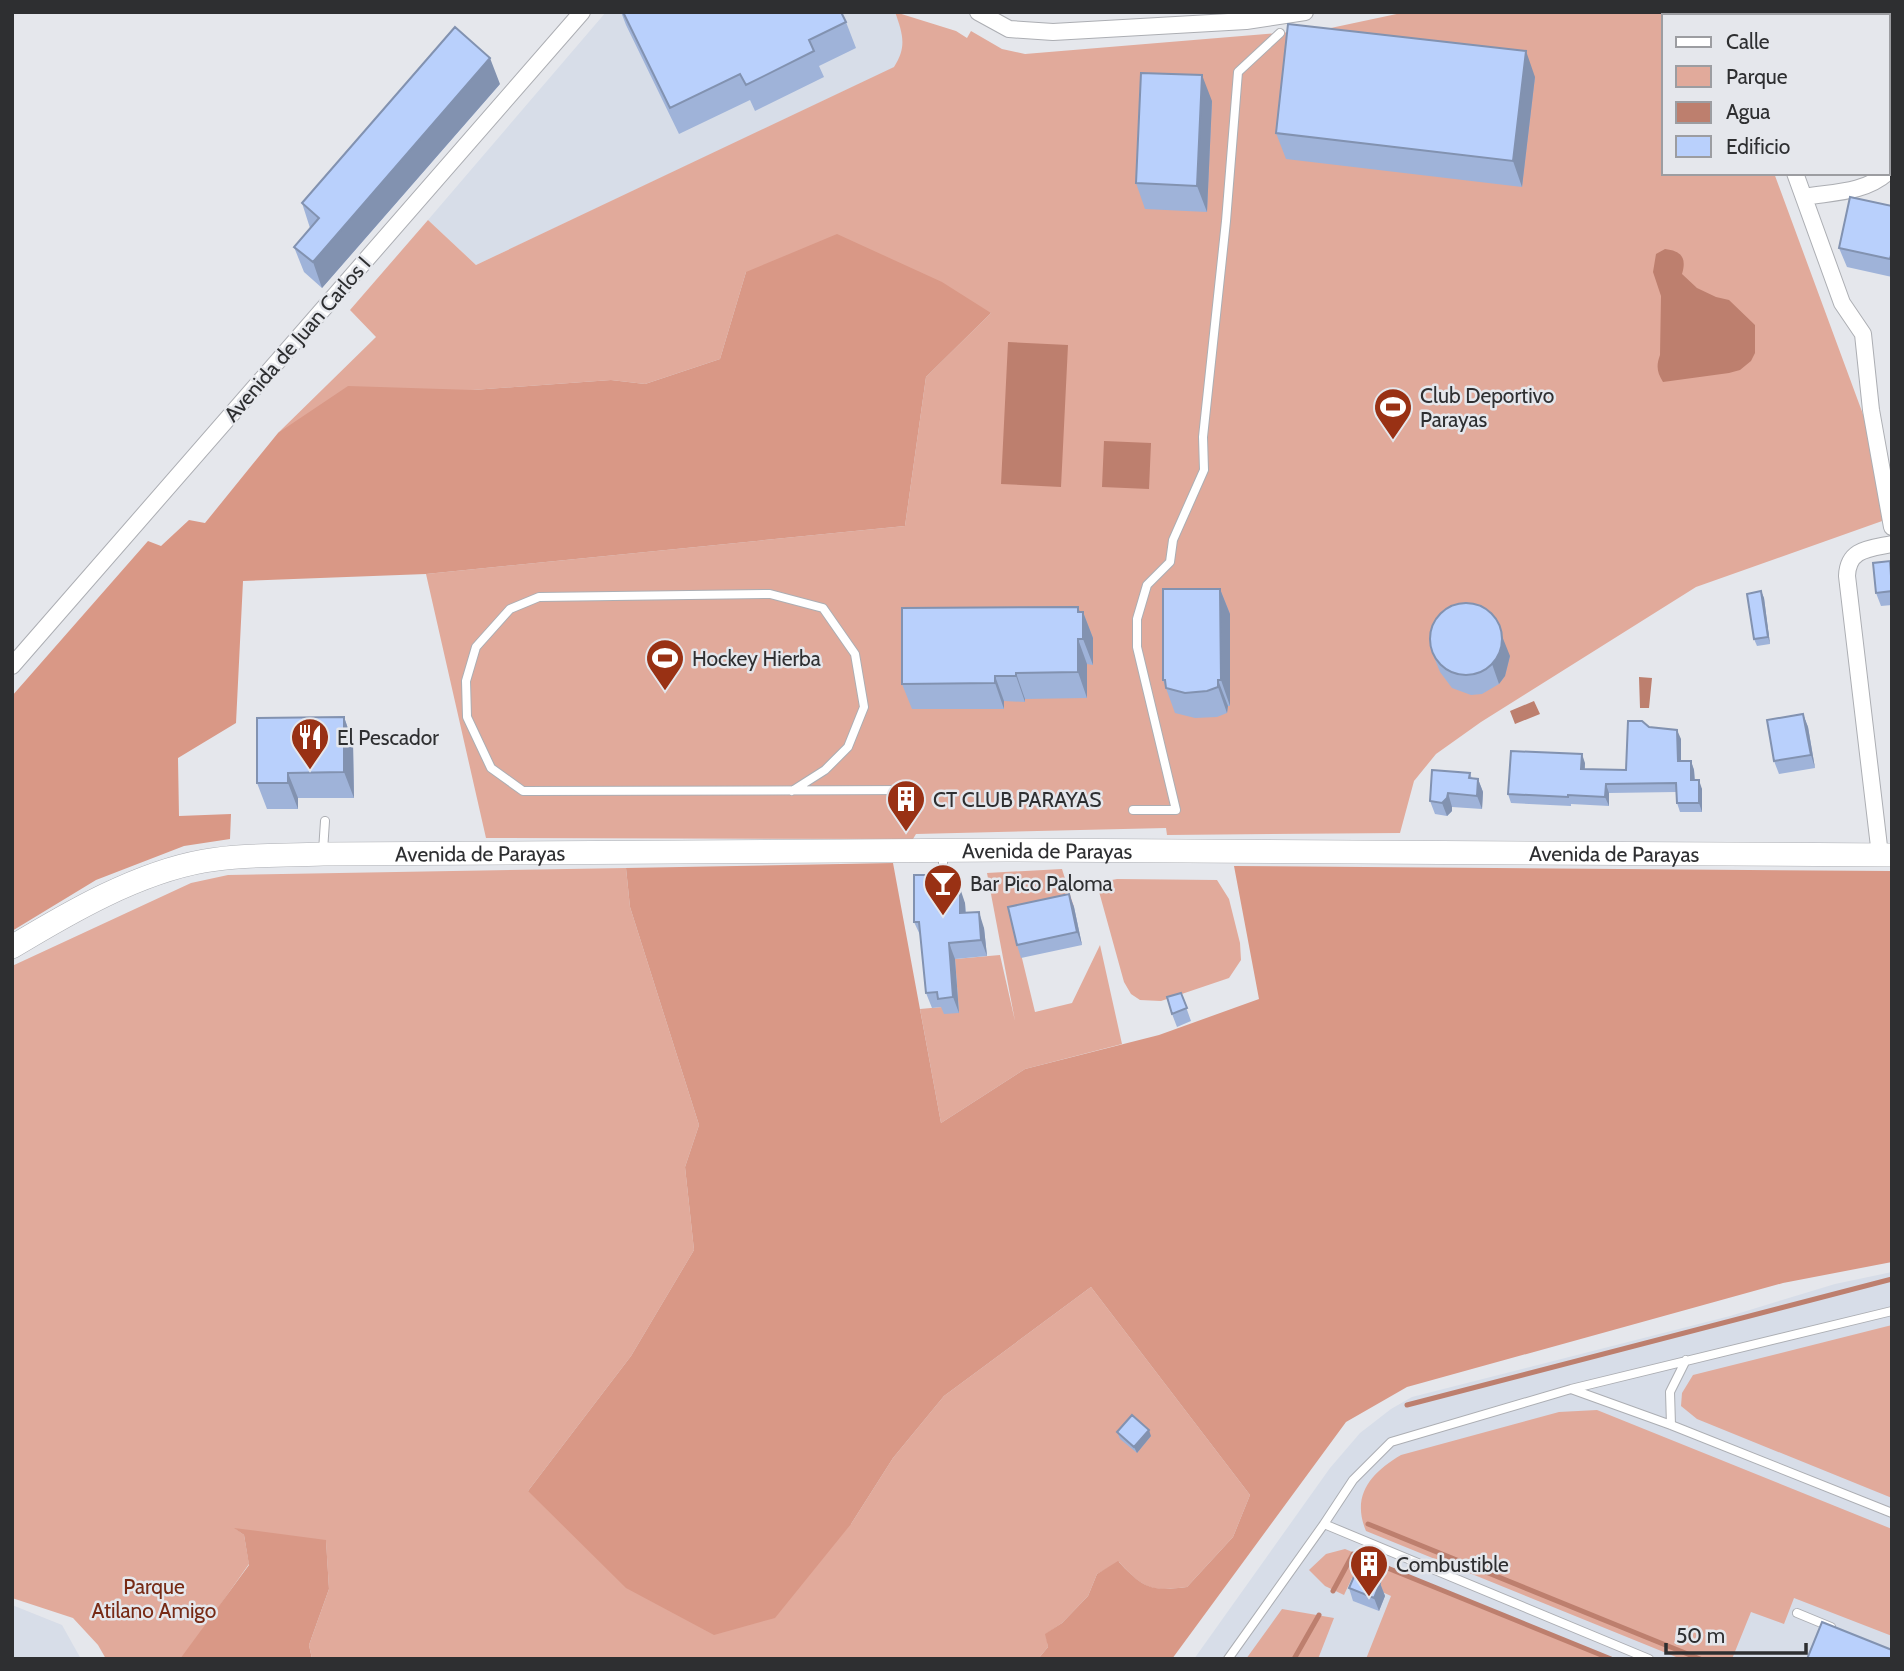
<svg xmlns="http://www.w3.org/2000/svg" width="1904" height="1671" viewBox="0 0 1904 1671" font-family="Cabin,sans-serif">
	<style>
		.built { fill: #d7dde8 }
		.green { fill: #e1aa9b }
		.forest { fill: #d99886 }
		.water { fill: #bd7f6e }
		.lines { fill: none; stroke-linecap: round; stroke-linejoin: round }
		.stream { stroke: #bd7f6e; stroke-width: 5 }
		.lane-casing { stroke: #acaeb3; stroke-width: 10 }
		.street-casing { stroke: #acaeb3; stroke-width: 18 }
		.secondary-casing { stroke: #acaeb3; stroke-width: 24 }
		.lane { stroke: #fff; stroke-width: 8 }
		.street { stroke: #fff; stroke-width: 16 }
		.secondary { stroke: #fff; stroke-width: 23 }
		.wall { fill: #9fb3d9 }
		.shaded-wall { fill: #8292b0 }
		.building { fill: #b9d0fc; stroke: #8292b0; stroke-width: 2 }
		.labels { text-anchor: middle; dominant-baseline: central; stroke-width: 5; stroke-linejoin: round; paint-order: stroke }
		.street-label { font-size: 21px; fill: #2e2f31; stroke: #e5e7ec }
		.poi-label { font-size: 21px; fill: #2e2f31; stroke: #e5e7ec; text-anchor: start }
		.park-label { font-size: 21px; fill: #772a15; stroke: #e5e7ec }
	</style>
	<rect width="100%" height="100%" fill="#e5e7ec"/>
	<path class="built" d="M606 12H895L904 35 902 54 895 67 476 265 428 220Z
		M1892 1272V1659H1194L1330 1468 1360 1433 1391 1409 1412 1397 1730 1316 1835 1284Z
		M12 1605 62 1625 81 1659H12Z"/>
	<path class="green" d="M895 12 956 31 967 38 971 31 1002 49 1025 54 1326 29 1406 12H1719L1720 16H1664V173H1774L1864 417 1885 520 1696 587 1481 722 1436 754 1414 781 1400 833 1167 835 1166 828 916 834 913 839 486 838 426 574 905 526 926 377 991 313 746 272 720 359 645 384 611 380 473 390 278 433 376 337 350 310 428 220 476 265 894 67C907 47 903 34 895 12Z
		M626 868 630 907 699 1125 685 1167 694 1250 631 1356 528 1491 851 1524 893 1458 944 1396 1091 1287 1250 1495 1233 1537 1187 1587C1151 1592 1144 1589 1119 1562L1097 1574 1088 1596 1062 1623 1046 1634 1048 1647 1038 1659H312L309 1645 329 1589 326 1541 236 1529 244 1535 249 1564 182 1659H106L98 1645 73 1618 12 1598V966L191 883 228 875Z
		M1062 869 1074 907 1013 921 1035 1012 1072 1003 1100 945 1122 1044 1025 1069 941 1123 920 1009 942 1007 959 1013 955 959 1000 955 1015 1021 987 873Z
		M1117 879 1217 880 1229 899 1240 943 1241 960 1229 978 1161 1001 1140 1000 1131 994 1124 982 1098 888 1101 882Z
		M1892 1325V1498L1697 1419 1681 1406 1682 1393 1693 1375Z
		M1597 1410 1892 1529V1636L1794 1598 1784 1624 1751 1612 1732 1659H1681L1366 1531C1351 1495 1371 1473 1401 1455L1559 1412Z
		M1345 1549 1615 1659H1366L1391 1596 1352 1578 1344 1595 1325 1586 1309 1570 1326 1554Z
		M1282 1609 1334 1618 1318 1659H1246Z"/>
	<path class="forest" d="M837 234 942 282 991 313 926 377 905 526 426 574 243 581 236 723 178 758 179 816 231 814 230 839 184 846 96 880 12 931V696L148 541 161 546 189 520 205 523 278 433 348 386 473 390 611 380 645 384 720 359 746 272Z
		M893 863 941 1123 1025 1069 1159 1035 1259 999 1234 866 1892 871V1262L1783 1283 1407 1387 1346 1422 1172 1659H1038L1048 1647 1045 1634 1062 1623 1088 1596 1097 1574 1118 1561C1143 1588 1151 1592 1187 1587L1233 1537 1250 1495 1091 1287 944 1396 893 1458 851 1524 775 1618 714 1635 626 1588 528 1491 631 1356 694 1250 685 1167 699 1125 630 907 626 868Z
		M234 1528 326 1540 329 1589 309 1645 312 1659H180L249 1565 244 1535Z"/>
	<path class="water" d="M1665 249C1681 251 1687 257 1682 274L1697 288 1716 297 1729 300 1755 325V353L1751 361 1740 370 1729 373 1663 382C1657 372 1656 366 1660 355L1661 296 1653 272 1656 254Z
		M1008 342 1068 345 1061 487 1001 484Z
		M1104 441 1151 443 1149 489 1102 487Z
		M1639 677 1652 678 1649 708H1640Z
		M1534 701 1540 714 1515 724 1510 711Z"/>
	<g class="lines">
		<path class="stream" d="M1407 1405 1892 1279
			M1368 1524 1700 1659
			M1333 1591 1353 1554 1611 1659
			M1294 1659 1319 1615"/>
		<defs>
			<path id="lane" d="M792 791 825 770 848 747 864 707 855 654 823 608 770 594 539 597 510 609 476 647 466 681 467 717 491 768 523 791 912 790
				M1133 810H1176L1137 647V619L1147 585 1170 562 1173 540 1204 470 1203 437 1226 221 1238 72 1280 33
				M323 851 325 821
				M943 851V876
				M1571 1389 1671 1425 1892 1513
				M1671 1425 1670 1392 1686 1360
				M1797 1613 1831 1627
				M1228 1659 1324 1524
				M1649 1659 1324 1524 1353 1480 1391 1442 1571 1389 1892 1311"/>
			<path id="street" d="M978 12 1009 29 1053 32 1246 21 1305 12
				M1806 16 1808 12
				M1795 173 1842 303 1863 334 1871 410 1892 527
				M1804 197C1833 192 1864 193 1887 173
				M12 666 582 12
				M1880 855 1847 576C1848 549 1868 549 1892 544"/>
			<g id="secondary">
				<path id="s1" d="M12 947C70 912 137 873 204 861 243 854 284 856 323 854L1007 850 1892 855"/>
			</g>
		</defs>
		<use href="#lane" class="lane-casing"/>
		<use href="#street" class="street-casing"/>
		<use href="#secondary" class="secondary-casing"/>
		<use href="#lane" class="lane"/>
		<use href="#street" class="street"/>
		<use href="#secondary" class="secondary"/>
	</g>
	<path class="wall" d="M621 12 846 22 856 48 819 66 824 77 755 111 750 100 679 134 626 25Z
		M1888 20H1892V132L1888 131V91L1892 72 1888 71Z
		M1535 77 1522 187 1286 159 1276 133Z
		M500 84 322 288 304 272 294 247 310 228 302 203Z
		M1212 101 1207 212 1145 209 1136 183Z
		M1892 206V277L1847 267 1839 248Z
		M1890 561 1892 566V605L1881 606 1876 593Z
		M1220 589 1230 614V706H1228L1227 713 1217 717 1195 718 1175 713 1163 680Z
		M1761 591 1764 598 1770 644 1757 646 1754 639Z
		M1080 612H1083L1093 638V665L1087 664V698L1025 699V702L1004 701V709H912L902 684Z
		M1432 652 1510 656 1505 676 1499 684 1482 694 1471 695 1452 688 1440 672Z
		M1803 714 1808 727 1815 768 1779 774 1774 761Z
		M344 717 353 743 354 798H298V809H267L257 783Z
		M1649 727 1681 739V761H1691L1694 770 1695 780 1702 789V812H1680L1677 803 1676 792 1609 793V806L1571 804V806L1511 803 1508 794 1585 763V769L1626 770Z
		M1470 773 1472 779H1478L1483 792 1482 809 1452 807V811L1447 816 1435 814 1430 801Z
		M945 875 950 888 965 903 966 913 984 928 987 956 955 959 959 1013 944 1014 941 1007 932 1008 926 993 921 937 914 922Z
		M1069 894 1074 907 1082 945 1021 958 1017 945Z
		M1181 993 1191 1021 1177 1027 1172 1014Z
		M1117 1432 1151 1436 1137 1453 1120 1439Z
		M1380 1583 1385 1596 1379 1611 1353 1601 1349 1588Z"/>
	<path class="shaded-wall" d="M1526 51 1535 77 1522 187 1513 161Z
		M490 58 500 84 322 288 313 262Z
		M1202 75 1212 101 1207 212 1197 186Z
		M1220 589 1230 614V706L1221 680Z
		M1761 591 1764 598 1770 644 1768 637Z
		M1078 607 1083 621V612L1093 638V665L1083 639Z
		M1502 636 1510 656 1505 676 1499 684 1492 664Z
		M1078 639 1087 664V698L1078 672Z
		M1016 673 1025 699V702L1016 676Z
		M995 676 1004 701V709L995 683Z
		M1218 680 1228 706 1227 713 1218 687Z
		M1803 714 1808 727 1815 768 1811 755Z
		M344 717 353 743 354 798 344 772Z
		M1677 730 1681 739V770L1678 761Z
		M1582 754 1585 763 1584 778 1581 769Z
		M1691 761 1694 770 1695 789 1691 780Z
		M288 773 298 798V809L288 783Z
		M1478 779 1483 792 1482 809 1477 796Z
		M1699 780 1702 789V812L1699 803Z
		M1606 784 1609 793V806L1605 797Z
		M1448 793 1452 807V811L1447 816 1442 803Z
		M945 875 951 891 946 888Z
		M960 888 965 903 966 929 960 913Z
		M1069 894 1074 907 1082 945 1077 932Z
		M979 912 984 928 987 956 981 940Z
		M949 943 955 959 959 1013 953 997Z
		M1149 1430 1151 1436 1137 1453 1134 1447Z
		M1380 1583 1385 1596 1379 1611 1374 1598Z"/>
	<path class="building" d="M623 12H841L846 22 809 40 814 51 746 85 740 74 670 108Z
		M1888 20H1892V63L1888 62Z
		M1288 24 1526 51 1513 161 1276 133Z
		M455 27 490 58 313 262 294 247 319 218 302 203Z
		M1892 71V123H1888V91Z
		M1141 73 1202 75 1197 186 1136 183Z
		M1850 197 1892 206V251L1890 259 1839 248Z
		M1890 561 1892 591 1876 593 1873 563Z
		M1163 589H1220L1221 680H1218V687L1207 691 1185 693 1166 688 1165 680H1163Z
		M1761 591 1768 637 1754 639 1747 594Z
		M1430 639a36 36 0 1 1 72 0a36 36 0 1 1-72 0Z
		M1078 607V612H1083V639H1078V672L1016 673V676H995V683L902 684V608Z
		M1803 714 1811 755 1774 761 1767 720Z
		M344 717V772L288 773V783H257V718Z
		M1628 721H1642L1649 727 1677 730 1678 761H1691V780H1699V803H1677L1676 783 1606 784 1605 797 1568 795V797L1508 794 1511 751 1582 754 1581 769 1626 770Z
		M1432 770 1470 773 1469 778 1478 779 1477 796 1448 793 1447 798 1442 803 1430 801Z
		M914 875H945L946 888H960V913L979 912 981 940 949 943 953 997 938 999 937 992 926 993 919 922H914Z
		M1069 894 1077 932 1017 945 1008 907Z
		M1181 993 1187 1008 1172 1014 1167 997Z
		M1132 1415 1149 1430 1134 1447 1117 1432Z
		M1356 1572 1380 1583 1374 1598 1349 1588Z
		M1822 1622 1892 1650V1659H1807Z"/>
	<defs>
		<symbol id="stadium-pin" viewBox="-11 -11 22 30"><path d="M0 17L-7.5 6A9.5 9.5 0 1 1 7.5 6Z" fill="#993114" stroke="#e5e7ec"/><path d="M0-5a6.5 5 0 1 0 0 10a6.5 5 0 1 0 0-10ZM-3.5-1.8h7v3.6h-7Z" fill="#fff"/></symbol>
		<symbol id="restaurant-pin" viewBox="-11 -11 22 30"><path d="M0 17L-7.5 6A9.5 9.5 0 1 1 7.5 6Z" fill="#993114" stroke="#e5e7ec"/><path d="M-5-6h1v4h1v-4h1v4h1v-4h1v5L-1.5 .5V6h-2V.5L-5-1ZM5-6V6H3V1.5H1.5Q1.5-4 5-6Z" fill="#fff"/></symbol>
		<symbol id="building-pin" viewBox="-11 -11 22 30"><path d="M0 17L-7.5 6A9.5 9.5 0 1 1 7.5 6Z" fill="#993114" stroke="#e5e7ec"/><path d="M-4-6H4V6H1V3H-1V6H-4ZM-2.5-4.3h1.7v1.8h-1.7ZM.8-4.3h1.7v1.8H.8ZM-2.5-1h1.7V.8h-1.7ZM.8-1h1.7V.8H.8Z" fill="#fff"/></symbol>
		<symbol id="bar-pin" viewBox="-11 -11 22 30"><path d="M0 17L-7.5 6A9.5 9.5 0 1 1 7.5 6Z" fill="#993114" stroke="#e5e7ec"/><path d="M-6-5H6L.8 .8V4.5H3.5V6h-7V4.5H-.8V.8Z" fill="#fff"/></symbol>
	</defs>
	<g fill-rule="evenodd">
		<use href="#stadium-pin" x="1371" y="385" width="44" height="60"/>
		<use href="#stadium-pin" x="643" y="636" width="44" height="60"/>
		<use href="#restaurant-pin" x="288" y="715" width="44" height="60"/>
		<use href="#building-pin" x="884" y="777" width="44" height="60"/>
		<use href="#bar-pin" x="921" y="861" width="44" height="60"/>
		<use href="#building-pin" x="1347" y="1542" width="44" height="60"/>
	</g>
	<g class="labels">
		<g class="street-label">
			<text transform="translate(297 339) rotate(-49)">Avenida de Juan Carlos I</text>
			<text stroke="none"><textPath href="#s1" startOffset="1055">Avenida de Parayas</textPath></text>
			<text stroke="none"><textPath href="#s1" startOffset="488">Avenida de Parayas</textPath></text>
			<text stroke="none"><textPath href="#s1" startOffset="1622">Avenida de Parayas</textPath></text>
		</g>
		<g class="poi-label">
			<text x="1420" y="395">Club Deportivo<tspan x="1420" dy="24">Parayas</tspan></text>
			<text x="692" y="658">Hockey Hierba</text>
			<text x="337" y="737">El Pescador</text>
			<text x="933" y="799">CT CLUB PARAYAS</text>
			<text x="970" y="883">Bar Pico Paloma</text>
			<text x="1396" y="1564">Combustible</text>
		</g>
		<g class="park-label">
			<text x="154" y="1586">Parque<tspan x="154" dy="24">Atilano Amigo</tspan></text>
		</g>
	</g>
	<rect width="1904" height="1671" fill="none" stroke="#2e2f31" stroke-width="28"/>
	<rect x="1662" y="14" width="228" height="161" fill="#e5e7ec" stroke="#9c9da1" stroke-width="2"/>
	<rect x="1676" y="37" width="35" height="10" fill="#ffffff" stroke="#9c9da1" stroke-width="2"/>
	<text x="1726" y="49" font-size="21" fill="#2e2f31">Calle</text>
	<rect x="1676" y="66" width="35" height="21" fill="#e1aa9b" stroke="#9c9da1" stroke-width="2"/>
	<text x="1726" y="84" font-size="21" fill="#2e2f31">Parque</text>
	<rect x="1676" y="102" width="35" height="21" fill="#bd7f6e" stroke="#9c9da1" stroke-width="2"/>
	<text x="1726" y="119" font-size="21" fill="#2e2f31">Agua</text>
	<rect x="1676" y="136" width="35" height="21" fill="#b9d0fc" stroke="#9c9da1" stroke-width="2"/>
	<text x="1726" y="154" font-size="21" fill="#2e2f31">Edificio</text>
	<path d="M1666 1643v10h140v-10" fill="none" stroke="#2e2f31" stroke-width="3.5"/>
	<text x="1676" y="1643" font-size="21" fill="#2e2f31" stroke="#e5e7ec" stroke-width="5" paint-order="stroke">50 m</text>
</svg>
